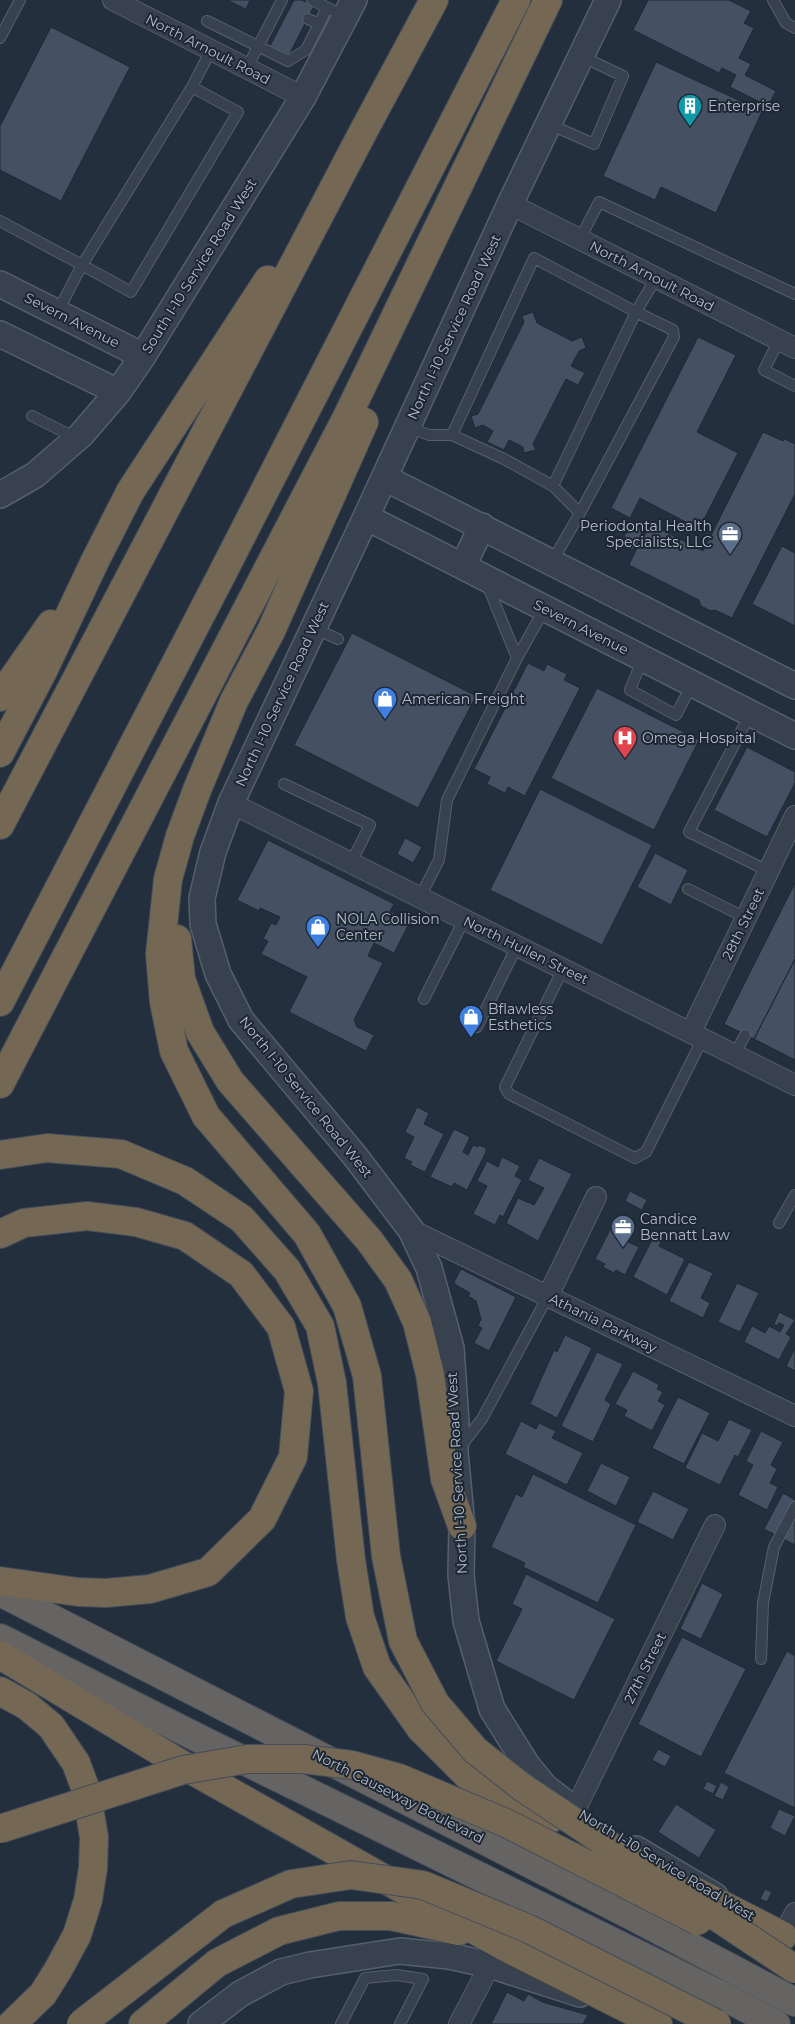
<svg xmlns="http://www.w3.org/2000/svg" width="795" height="2024" viewBox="0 0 795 2024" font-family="Montserrat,sans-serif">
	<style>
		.building { fill: #455162; stroke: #1f2835 }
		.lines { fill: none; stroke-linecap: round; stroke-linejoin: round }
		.service-casing { stroke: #565f6c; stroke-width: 12 }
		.minor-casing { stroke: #565f6c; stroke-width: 22 }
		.tertiary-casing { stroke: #565f6c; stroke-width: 28 }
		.trunk-casing { stroke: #434c59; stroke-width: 30 }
		.motorway-casing { stroke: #434c59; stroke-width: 30 }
		.service { stroke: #38414e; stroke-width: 10 }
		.minor { stroke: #38414e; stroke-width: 20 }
		.tertiary { stroke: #38414e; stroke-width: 25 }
		.trunk { stroke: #656462; stroke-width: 28 }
		.motorway { stroke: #746855; stroke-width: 28 }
		.motorway-bridge-casing { stroke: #434c59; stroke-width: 30; stroke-linecap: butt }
		.motorway-bridge { stroke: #746855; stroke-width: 28 }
		.labels { text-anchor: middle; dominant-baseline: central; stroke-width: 4; stroke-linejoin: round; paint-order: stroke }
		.street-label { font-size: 14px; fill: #b4bcc9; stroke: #1d2633 }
		.poi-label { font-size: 14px; fill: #b4bcc9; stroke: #1d2633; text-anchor: start }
	</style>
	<rect width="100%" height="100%" fill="#242f3e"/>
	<path class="building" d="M227 0H250L246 9Z
		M294 0H302L314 6 289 55 270 46Z
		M648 0H729L751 11 744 23 754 28 739 58 751 64 745 75 776 91 768 106 730 87 736 75 722 68 719 73 633 30Z
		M51 27 130 67 61 201 0 170V126Z
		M656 62 762 111 716 213 661 187 655 200 603 176Z
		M533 312 537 323 572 341 582 337 586 348 579 351 571 366 585 373 578 385 566 379 533 444 536 450 524 453 523 447 509 440 504 450 487 442 493 431 483 425 475 428 471 416 478 414 524 322 522 316Z
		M698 337 736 355 697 432 738 453 699 529 640 498 630 518 611 508Z
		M763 432 783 441 785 439 795 444V494L732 618 715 610 711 611 701 606 699 600 629 565 637 548 630 550 624 534 640 528 643 538 650 524 703 551Z
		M782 546 795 553V626L752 604Z
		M352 633 476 696 418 808 294 745Z
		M528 663 544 671 547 664 567 674 564 680 580 688 525 796 508 787 505 793 487 784 490 777 474 769Z
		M597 688 699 740 654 830 551 778Z
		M747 747 795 772V783L767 837 714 810Z
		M540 789 652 845 602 945 490 890Z
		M405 838 422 847 413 863 397 854Z
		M268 840 394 904 390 911 410 922 394 953 374 943 368 956 383 963 354 1020 357 1027 374 1035 366 1051 289 1012 307 977 261 954 268 941 263 939 271 923 276 925 280 917 260 908 259 911 237 900Z
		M655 853 688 870 671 905 637 887Z
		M795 883V959L754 1039 724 1024Z
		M795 959V1060L754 1039Z
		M417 1107 429 1113 424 1124 444 1134 425 1172 410 1165 412 1162 404 1158 414 1137 405 1132Z
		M454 1129 470 1137 463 1152 468 1155 473 1145 478 1147 479 1145 486 1148V1152L467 1190 454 1183 452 1187 430 1177Z
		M502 1157 520 1166 515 1176 522 1180 503 1217 500 1215 495 1225 473 1214 487 1186 477 1181 487 1161 498 1167Z
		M539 1158 572 1174 538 1241 506 1223 518 1198 534 1205 544 1188 528 1180Z
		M630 1191 647 1200 642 1210 625 1201Z
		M615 1220 632 1229 626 1241 639 1247 625 1275 616 1270 614 1273 603 1267 605 1264 595 1259Z
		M656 1232 664 1236 659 1246 685 1259 667 1295 633 1277Z
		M689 1262 713 1273 701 1298 710 1303 703 1318 669 1301Z
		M461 1269 516 1297 489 1351 474 1343 482 1328 478 1326 481 1319 476 1301 468 1296 470 1293 456 1285 454 1282Z
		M737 1283 759 1293 740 1332 718 1322Z
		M779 1312 795 1320 786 1334 791 1337 779 1360 744 1342 752 1326 765 1333 769 1326 780 1332 784 1325 779 1323 777 1326 774 1324Z
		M565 1335 592 1348 557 1418 530 1404 554 1350 557 1352Z
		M795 1348V1371L786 1366Z
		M597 1352 623 1364 605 1400 611 1404 593 1442 561 1426Z
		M633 1371 654 1382 659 1385 657 1389 663 1392 658 1401 665 1405 652 1431 624 1416 627 1410 615 1404Z
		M678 1397 710 1413 684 1464 652 1448Z
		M729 1419 752 1430 738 1457 735 1455 720 1485 685 1468 702 1433 718 1441Z
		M521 1421 536 1429 539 1423 556 1431 552 1438 583 1453 567 1485 505 1454Z
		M761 1431 783 1442 771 1465 777 1469 770 1483 778 1487 767 1510 738 1495 753 1465 746 1461Z
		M601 1463 630 1477 616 1506 587 1491Z
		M533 1474 636 1525 598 1603 523 1567 525 1563 491 1547 516 1494 522 1497Z
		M653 1491 689 1509 673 1540 637 1522Z
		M783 1493 795 1500V1545L764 1529Z
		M526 1574 615 1619 574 1700 496 1661 522 1609 512 1604Z
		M702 1583 723 1594 701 1639 680 1629Z
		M682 1637 746 1669 701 1757 638 1724Z
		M787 1651 795 1656V1808L724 1773Z
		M658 1749 671 1756 665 1767 652 1760Z
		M707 1781 717 1786 713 1794 703 1789Z
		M721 1782 729 1787 723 1800 714 1796Z
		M676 1804 716 1830 699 1858 658 1832Z
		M779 1809 795 1816 785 1836 770 1828Z
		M765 1889 772 1892 767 1902 760 1899Z
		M507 1992 524 2001 528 1994 542 2002 588 2015 583 2024H491Z"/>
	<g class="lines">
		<defs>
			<path id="service" d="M312 0 334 11
				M773 0 786 23 795 28
				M308 19 319 24
				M207 21 288 61 306 50 327 8
				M0 38 20 0
				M247 68 282 0
				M549 124 594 144 623 76 581 56
				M0 221 82 265 192 87
				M580 239 599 202 795 294
				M57 313 82 265 131 292 238 112 192 87 211 50
				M779 340 764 370 795 386
				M32 416 76 438
				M408 427 429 435H452L534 258 636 312 656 278
				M452 435 504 459 553 486 636 312 673 330 674 337 580 513
				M552 562 580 513 553 486
				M487 584 517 658
				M313 628 338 639
				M643 658 630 690 676 715 692 684
				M750 714 689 832 768 871
				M284 784 370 825 351 863
				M688 889 746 918
				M420 897 439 860 447 800 517 658 545 608
				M563 969 505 1087 509 1094 635 1158 646 1152 703 1038
				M424 999 464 920
				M477 1027 517 946
				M735 1054 745 1035
				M779 1223 795 1195
				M461 1446 482 1419 548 1296
				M761 1659 763 1603 774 1547 795 1507
				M341 2024 365 1978 396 1975 423 1979 400 2024"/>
			<path id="minor" d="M113 0 303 97
				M510 204 795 348
				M231 803 795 1085
				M691 1032 795 816
				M411 1230 795 1416
				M548 1296 596 1197
				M575 1810 715 1525
				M783 1936 795 1913
				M459 2024 490 1965"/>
			<path id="tertiary" d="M0 284 143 356
				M0 334 118 392
				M385 478 795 686
				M0 495 35 475 81 435 118 392 143 356 303 97 354 0
				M366 517 795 736
				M463 566 482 526
				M571 1807 545 1787 527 1765 492 1709 466 1621 461 1575 462 1526 455 1452 456 1423 451 1348 429 1268 411 1230 355 1156 241 1020 218 974 203 924 202 898 213 852 231 803 366 517 510 204 608 0
				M636 1849 715 1896
				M201 2024 240 1994 281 1972 310 1965 400 1951 449 1956 490 1965 580 1994"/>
			<path id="trunk" d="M0 1592 632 1916 795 2002
				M0 1638 204 1741 725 1997 776 2024"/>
			<path id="motorway" d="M0 697 51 624
				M0 753 43 671 95 561 130 492 268 280
				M0 825 363 132 434 0
				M177 939 181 979 200 1032 230 1081 369 1240 398 1280 417 1322 430 1374 445 1479 462 1526
				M0 1002 222 574 516 0
				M0 1084 346 419 548 0
				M206 1116 174 1051 164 1002 160 954 168 879 180 836 197 790 234 701 271 631 364 422
				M0 1155 47 1148 121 1154 185 1181 242 1219 287 1270 320 1326 332 1383 351 1560 360 1617 377 1667 421 1729 467 1775 552 1818
				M0 1234 24 1223 87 1216 136 1222 185 1236 241 1274 281 1327 299 1391 293 1457 262 1519 208 1572 150 1589 106 1593 78 1592 0 1581
				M0 1655 181 1764 505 1947 658 2024
				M0 1691 27 1706 51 1726 76 1763 86 1790 94 1837 93 1868 88 1900 77 1935 58 1970 43 1994 12 2024
				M693 1890 783 1936
				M143 2024 217 1963 279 1931 339 1916H391L459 1931"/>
		</defs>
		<use href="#service" class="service-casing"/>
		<use href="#minor" class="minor-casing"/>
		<use href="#tertiary" class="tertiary-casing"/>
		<use href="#trunk" class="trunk-casing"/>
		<use href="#motorway" class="motorway-casing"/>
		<use href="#service" class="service"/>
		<use href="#minor" class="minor"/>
		<use href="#tertiary" class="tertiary"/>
		<use href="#trunk" class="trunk"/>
		<use href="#motorway" class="motorway"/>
		<defs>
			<path id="motorway-bridge" d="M206 1116 307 1234 347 1306 367 1376 386 1556 403 1641 435 1703 475 1750 522 1787 795 1969
				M0 1829 183 1770 248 1759H303L352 1765 399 1778 506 1823 698 1921
				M81 2024 223 1914 291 1884 351 1875 423 1885 529 1929 717 2024"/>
		</defs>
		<use href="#motorway-bridge" class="motorway-bridge-casing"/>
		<use href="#motorway-bridge" class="motorway-bridge"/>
	</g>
	<defs>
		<symbol id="building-pin" viewBox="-11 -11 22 30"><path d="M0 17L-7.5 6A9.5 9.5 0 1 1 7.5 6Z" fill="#0f9aa8" stroke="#1d2633"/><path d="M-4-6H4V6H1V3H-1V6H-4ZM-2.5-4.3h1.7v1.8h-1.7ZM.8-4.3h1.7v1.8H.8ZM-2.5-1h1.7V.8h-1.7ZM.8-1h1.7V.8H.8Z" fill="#fff"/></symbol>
		<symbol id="office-pin" viewBox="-11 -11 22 30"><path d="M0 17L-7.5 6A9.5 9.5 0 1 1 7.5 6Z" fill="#5c6f8a" stroke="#1d2633"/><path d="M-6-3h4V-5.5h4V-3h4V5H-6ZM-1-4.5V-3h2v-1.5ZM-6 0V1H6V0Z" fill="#fff"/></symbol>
		<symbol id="shop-pin" viewBox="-11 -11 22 30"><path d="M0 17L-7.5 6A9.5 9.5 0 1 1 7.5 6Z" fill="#3f7fe0" stroke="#1d2633"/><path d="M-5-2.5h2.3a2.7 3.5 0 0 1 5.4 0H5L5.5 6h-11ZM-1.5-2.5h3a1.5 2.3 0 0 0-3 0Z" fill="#fff"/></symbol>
		<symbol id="hospital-pin" viewBox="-11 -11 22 30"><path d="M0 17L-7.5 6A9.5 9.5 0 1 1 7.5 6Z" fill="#e0444e" stroke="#1d2633"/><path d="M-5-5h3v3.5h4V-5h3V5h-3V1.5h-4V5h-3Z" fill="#fff"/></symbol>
	</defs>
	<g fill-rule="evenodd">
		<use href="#building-pin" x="676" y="92" width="28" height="38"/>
		<use href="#office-pin" x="716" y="520" width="28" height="38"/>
		<use href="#shop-pin" x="371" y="685" width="28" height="38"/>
		<use href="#hospital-pin" x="611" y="724" width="28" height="38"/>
		<use href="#shop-pin" x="304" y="913" width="28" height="38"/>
		<use href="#shop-pin" x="457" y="1003" width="28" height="38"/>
		<use href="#office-pin" x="609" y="1213" width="28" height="38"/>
	</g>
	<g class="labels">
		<g class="street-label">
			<text transform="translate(208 49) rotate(27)">North Arnoult Road</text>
			<text transform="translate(199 266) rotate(-58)">South I-10 Service Road West</text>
			<text transform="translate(652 276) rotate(27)">North Arnoult Road</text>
			<text transform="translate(72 320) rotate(27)">Severn Avenue</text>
			<text transform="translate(454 327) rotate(-65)">North I-10 Service Road West</text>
			<text transform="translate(581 627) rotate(27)">Severn Avenue</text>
			<text transform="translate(282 694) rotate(-65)">North I-10 Service Road West</text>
			<text transform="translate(743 924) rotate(-64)">28th Street</text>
			<text transform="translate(526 950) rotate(26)">North Hullen Street</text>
			<text transform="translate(306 1097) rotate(51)">North I-10 Service Road West</text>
			<text transform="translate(603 1323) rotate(26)">Athania Parkway</text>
			<text transform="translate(457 1473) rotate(-93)">North I-10 Service Road West</text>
			<text transform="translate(645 1668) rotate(-64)">27th Street</text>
			<text transform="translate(398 1796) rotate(27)">North Causeway Boulevard</text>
			<text transform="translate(667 1865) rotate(31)">North I-10 Service Road West</text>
		</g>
		<g class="poi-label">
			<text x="708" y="106">Enterprise</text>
			<text x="712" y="526" text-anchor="end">Periodontal Health<tspan x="712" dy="16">Specialists, LLC</tspan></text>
			<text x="402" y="699">American Freight</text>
			<text x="642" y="738">Omega Hospital</text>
			<text x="336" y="919">NOLA Collision<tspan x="336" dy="16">Center</tspan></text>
			<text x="488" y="1009">Bflawless<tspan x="488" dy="16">Esthetics</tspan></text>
			<text x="640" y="1219">Candice<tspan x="640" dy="16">Bennatt Law</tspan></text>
		</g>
	</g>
</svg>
